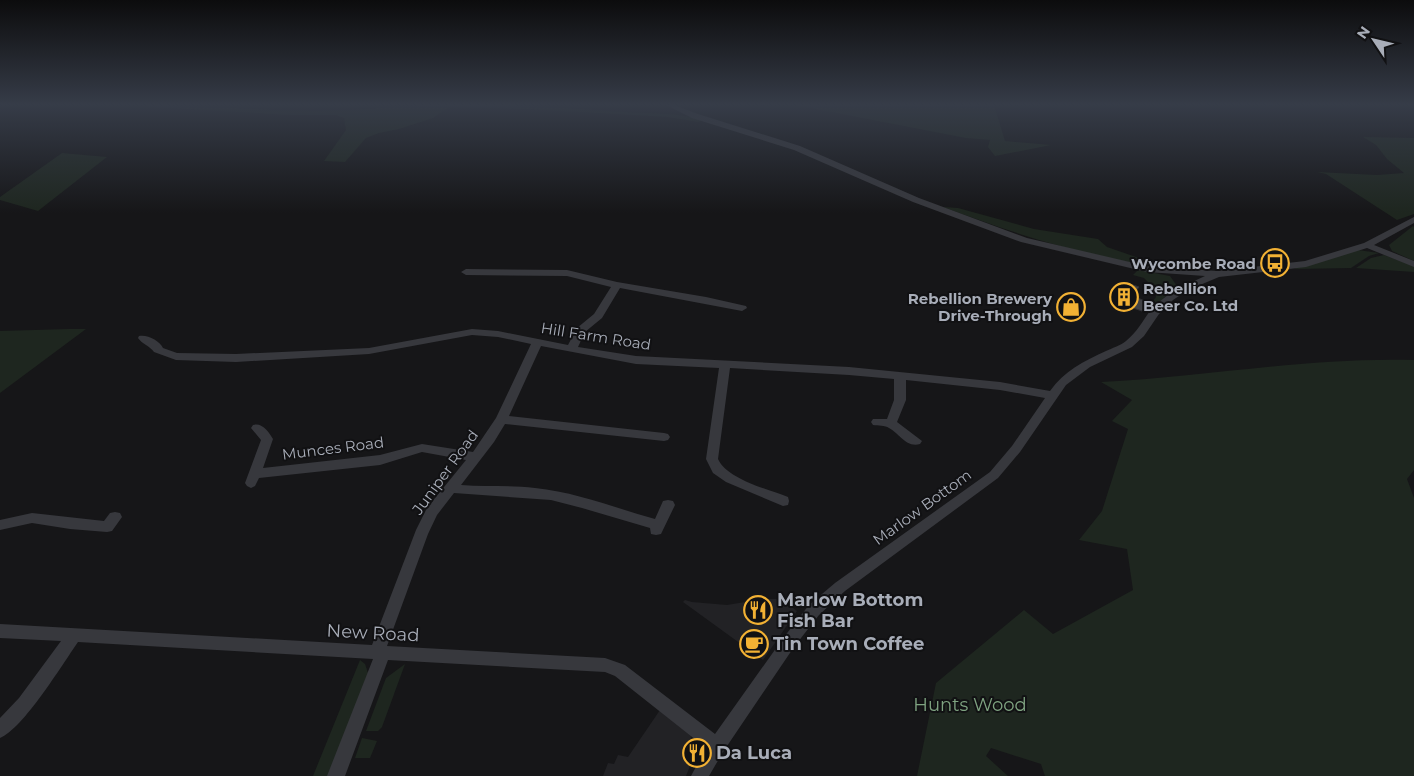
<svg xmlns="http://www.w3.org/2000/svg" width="1414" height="776" viewBox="0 0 1414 776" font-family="Montserrat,sans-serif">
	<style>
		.built { fill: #222225 }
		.green { fill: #1e261f }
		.building { fill: #404145; stroke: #303034 }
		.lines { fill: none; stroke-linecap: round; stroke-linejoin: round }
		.minor { fill: #37383d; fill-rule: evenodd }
		.labels { text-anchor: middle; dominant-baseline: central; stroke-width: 4; stroke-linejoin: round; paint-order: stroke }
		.poi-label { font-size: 15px; font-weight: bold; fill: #a8adb8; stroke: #111113; text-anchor: end }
		.street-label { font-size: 15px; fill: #a8adb8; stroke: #111113 }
		.near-poi-label { font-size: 18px; font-weight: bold; fill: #a8adb8; stroke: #111113; text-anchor: start }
		.near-street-label { font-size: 18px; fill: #a8adb8; stroke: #111113 }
		.near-park-label { font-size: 18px; fill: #7fa381; stroke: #111113 }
	</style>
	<rect width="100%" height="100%" fill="#161618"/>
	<path class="built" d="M763 599H781L797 611 763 660 683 602 685 600 692 602 727 605Z
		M660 710 691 734 690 766 686 776H603L608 763 614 764 618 755 628 757Z"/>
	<path class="green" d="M143 105C212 105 280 113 348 110 373 109 398 106 423 105 490 102 557 107 624 112 651 114 677 112 703 120L698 122 668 117 527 109 449 107 433 118 399 129 379 133 366 138 345 162 324 161 346 130 344 118 336 115H289L153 107Z
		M795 105H994L1005 141 1051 145 995 156 988 147 990 140 966 138Z
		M1363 137 1414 138V214L1397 220 1326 174 1317 172 1377 175 1404 173 1387 159 1376 145Z
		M62 153 107 157 38 211 0 200V197Z
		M943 207 958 208 1034 229 1098 239 1107 247 1168 268C1093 260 1013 233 943 207Z
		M1413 226 1414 227V261L1392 251 1389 245Z
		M1358 250 1379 253 1369 256 1351 268 1294 269Z
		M1384 255 1414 266V272L1356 268 1371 258Z
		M1138 270 1170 276 1177 286 1154 307 1150 305 1156 297V290L1144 278 1133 275Z
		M69 329H86L0 393V331Z
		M1414 360V470L1407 479 1414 498V776H1045L1041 764 991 748 986 756 1008 776H917L936 683 1024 610 1053 634 1133 590 1127 549 1079 540 1102 511 1128 429 1112 421 1132 400 1101 382C1205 377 1309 357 1414 360Z
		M360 660 365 664 369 676 330 776H313Z
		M405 664 382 727 378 731H366L386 678Z
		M362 738 377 741 370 758H355Z"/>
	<path class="building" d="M1127 283 1139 287 1132 296 1148 302 1142 311 1113 301Z
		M1074 301 1082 305 1068 314 1060 309Z"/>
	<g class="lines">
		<path class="minor" d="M666 105H674L698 114 800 146 919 198 1027 238 1147 266 1217 271 1305 261 1364 243 1414 217V223L1374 245 1414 261V267L1367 248 1306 267 1219 277 1188 290 1173 300 1159 314 1144 336 1132 347 1090 367 1066 385 1020 452 998 478 845 591 819 615 794 647 723 752 709 776H691L706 748 615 676 605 672 388 660 345 776H327L373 659 78 642C62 665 23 729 0 738V718L19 698 61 641 0 638V624L372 645 416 530 427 508 466 460 422 452 380 465 259 478 255 486 251 488 247 486 245 483 261 440 251 428 253 425C262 422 269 432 273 439L263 468 380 455 422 444 473 452 496 418 531 344 498 337 472 335 369 354 236 362 176 360 154 352C150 346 142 344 138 338L139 336C147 334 160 341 163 348L177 353 236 354 369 348 472 329 498 331 568 345 577 328 594 314 611 287 567 276 466 275 461 272 466 269 567 270 617 282 706 297 746 306 747 308 742 311 620 288 602 318 585 332 578 347 636 356 849 367 1000 382 1050 391C1064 371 1084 361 1106 351 1112 348 1120 346 1126 341 1137 332 1142 322 1150 311 1164 294 1185 285 1205 276L1147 272 1021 242 913 202 794 150 692 118ZM541 346 636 364 719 368 706 459 713 473 726 482 783 506 788 505 789 501 788 497C767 489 727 479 718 459L730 368 849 375 894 379V400L887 419H873L871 422 873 425C878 426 885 425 889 428 899 433 906 448 920 444L922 441 897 422 906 400V380L1000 390 1045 398 1012 446 990 472 835 583 809 605 784 637 715 734 625 665 605 658 387 646 428 534 437 515 454 493 551 500 582 508 650 528 651 534 656 535 661 534 675 505 673 501 668 500 663 501 655 519C615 508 576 492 535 488 510 485 485 487 461 485L494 442 505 424 664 441 668 440 670 437 668 434 664 433 509 416Z
			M115 512 120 513 122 517 112 531 107 532 70 529 32 523 0 530V520L32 513 104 521 110 513Z"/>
	</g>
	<linearGradient id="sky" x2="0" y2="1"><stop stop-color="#0c0c0d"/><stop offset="0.49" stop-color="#363c48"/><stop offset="1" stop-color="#363c48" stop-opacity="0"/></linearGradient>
	<rect width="1414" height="213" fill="url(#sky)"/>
	<defs>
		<symbol id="bus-ring" viewBox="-11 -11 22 22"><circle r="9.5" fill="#111113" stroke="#f2b134" stroke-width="1.5"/><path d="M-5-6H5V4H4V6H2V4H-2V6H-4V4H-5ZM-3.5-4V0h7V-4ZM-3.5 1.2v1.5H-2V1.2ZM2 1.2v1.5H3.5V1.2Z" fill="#f2b134"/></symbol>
		<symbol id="building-ring" viewBox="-11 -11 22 22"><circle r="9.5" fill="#111113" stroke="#f2b134" stroke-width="1.5"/><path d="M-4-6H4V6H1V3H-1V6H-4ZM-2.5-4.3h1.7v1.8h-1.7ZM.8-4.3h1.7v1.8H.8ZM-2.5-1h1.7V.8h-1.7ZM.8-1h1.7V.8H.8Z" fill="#f2b134"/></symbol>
		<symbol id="shop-ring" viewBox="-11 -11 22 22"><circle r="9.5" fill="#111113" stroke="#f2b134" stroke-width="1.5"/><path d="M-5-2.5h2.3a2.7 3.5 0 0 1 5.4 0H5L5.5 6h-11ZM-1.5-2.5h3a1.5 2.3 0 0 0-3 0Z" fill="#f2b134"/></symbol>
		<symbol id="restaurant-ring" viewBox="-11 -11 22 22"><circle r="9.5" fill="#111113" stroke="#f2b134" stroke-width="1.5"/><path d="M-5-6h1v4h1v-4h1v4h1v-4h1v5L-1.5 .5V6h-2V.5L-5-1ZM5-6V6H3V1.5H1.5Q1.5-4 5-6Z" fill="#f2b134"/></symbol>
		<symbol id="cafe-ring" viewBox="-11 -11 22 22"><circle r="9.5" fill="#111113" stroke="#f2b134" stroke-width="1.5"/><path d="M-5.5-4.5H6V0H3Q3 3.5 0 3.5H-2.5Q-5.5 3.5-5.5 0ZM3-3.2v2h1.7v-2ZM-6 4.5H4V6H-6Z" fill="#f2b134"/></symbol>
	</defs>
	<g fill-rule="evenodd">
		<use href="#bus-ring" x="1259" y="247" width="32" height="32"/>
		<use href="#building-ring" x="1108" y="281" width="32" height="32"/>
		<use href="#shop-ring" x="1055" y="291" width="32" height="32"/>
		<use href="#restaurant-ring" x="742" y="594" width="32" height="32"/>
		<use href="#cafe-ring" x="738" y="628" width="32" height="32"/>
		<use href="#restaurant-ring" x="681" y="737" width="32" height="32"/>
	</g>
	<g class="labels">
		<g class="poi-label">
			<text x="1256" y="263">Wycombe Road</text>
			<text x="1143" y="288" text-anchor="start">Rebellion<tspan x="1143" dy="17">Beer Co. Ltd</tspan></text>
			<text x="1052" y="298">Rebellion Brewery<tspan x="1052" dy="17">Drive-Through</tspan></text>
		</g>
		<g class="street-label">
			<text transform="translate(596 336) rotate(9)">Hill Farm Road</text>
			<text transform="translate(333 448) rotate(-7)">Munces Road</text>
			<text transform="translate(445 472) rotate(-54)">Juniper Road</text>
			<text transform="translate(922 507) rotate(-36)">Marlow Bottom</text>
		</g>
		<g class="near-poi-label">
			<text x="777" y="600">Marlow Bottom<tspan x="777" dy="21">Fish Bar</tspan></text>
			<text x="773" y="644">Tin Town Coffee</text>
			<text x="716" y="753">Da Luca</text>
		</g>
		<g class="near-street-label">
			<text transform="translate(373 633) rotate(3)">New Road</text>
		</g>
		<g class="near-park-label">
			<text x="970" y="705">Hunts Wood</text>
		</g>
	</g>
	<g transform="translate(1374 40) rotate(305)" stroke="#111113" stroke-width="4" paint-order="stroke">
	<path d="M0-4L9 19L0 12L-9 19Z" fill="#a8adb8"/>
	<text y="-8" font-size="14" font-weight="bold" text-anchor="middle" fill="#a8adb8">N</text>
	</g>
</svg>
